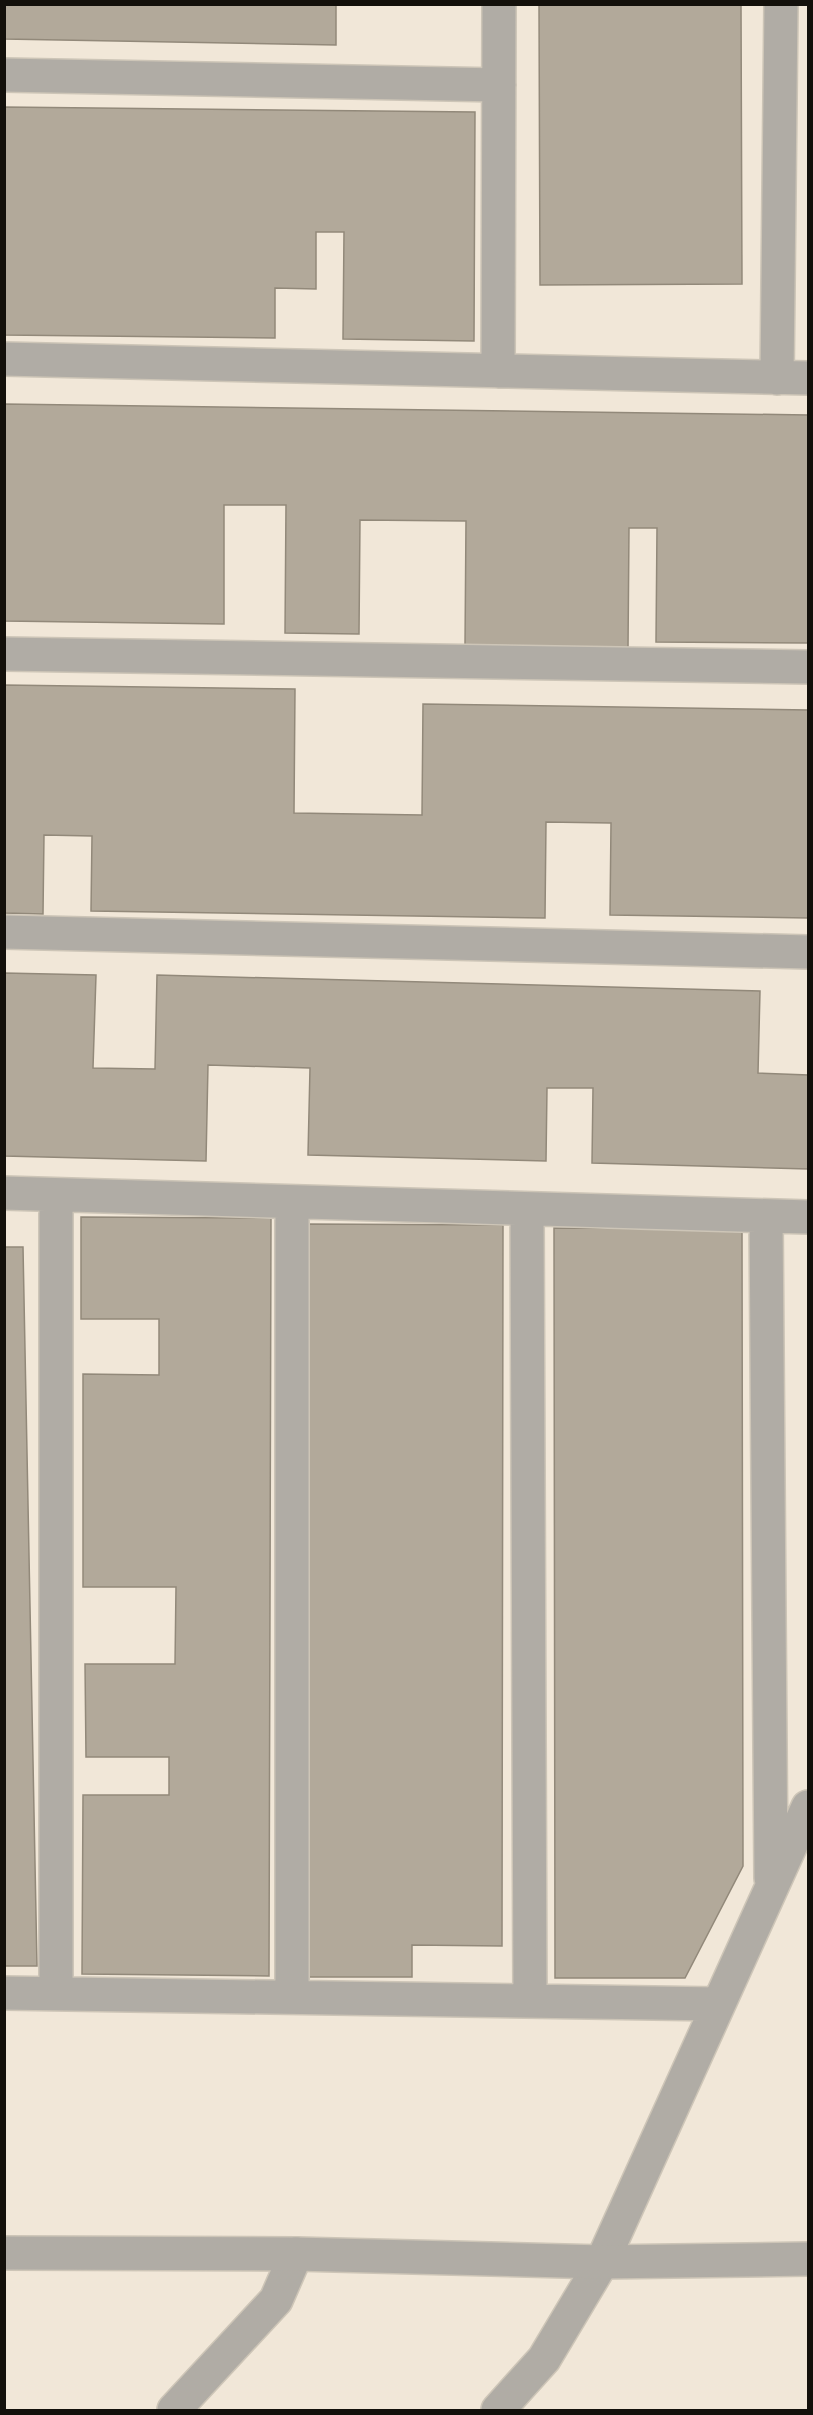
<svg xmlns="http://www.w3.org/2000/svg" width="813" height="2415" viewBox="0 0 813 2415" font-family="Jost,sans-serif">
	<style>
		.building { fill: #b2a99a; stroke: #92897a; stroke-width: 1.5 }
		.lines { fill: none; stroke-linecap: round; stroke-linejoin: round }
		.minor-casing { stroke: #cdc5b7; stroke-width: 36 }
		.tertiary-casing { stroke: #cdc5b7; stroke-width: 36 }
		.minor { stroke: #b0aca5; stroke-width: 33 }
		.tertiary { stroke: #b0aca5; stroke-width: 33 }
	</style>
	<rect width="100%" height="100%" fill="#f1e7d8"/>
	<path class="building" d="M4 4H336V45L4 39Z
		M539 4H741L742 284 540 285Z
		M4 107 475 112 474 341 343 339 344 232H316V289L275 288V338L4 335Z
		M4 404 808 415V643L656 642 657 528H629L628 649 465 646 466 521 360 520 359 634 285 633 286 505H224V624L4 621Z
		M4 685 295 689 294 813 422 815 423 704 808 710V918L610 915 611 823 546 822 545 918 91 911 92 836 44 835 43 914 4 913Z
		M4 973 96 975 93 1068 155 1069 157 975 760 991 758 1073 808 1075V1169L592 1163 593 1088H547L546 1161 308 1155 310 1068 208 1065 206 1161 4 1156Z
		M81 1217 271 1218 269 1976 82 1974 83 1795H169V1757H86L85 1664H175L176 1587H83V1374L159 1375V1319H81Z
		M307 1224 503 1225 502 1946 412 1945V1977H306Z
		M554 1228 742 1229 743 1866 685 1978H555Z
		M4 1247H23L37 1966H4Z"/>
	<g class="lines">
		<defs>
			<path id="minor" d="M4 75 499 85
				M4 359 808 378
				M498 371 499 4
				M777 378 781 4
				M4 654 808 667
				M4 932 808 952
				M4 1193 808 1217
				M527 1210 530 2001
				M766 1217 771 1878
				M4 1993 718 2004
				M56 1994V1195
				M292 1997V1202
				M174 2410 276 2300 296 2254
				M498 2410 544 2359 602 2262 808 1807"/>
			<path id="tertiary" d="M4 2253 296 2254 602 2262 808 2259"/>
		</defs>
		<use href="#minor" class="minor-casing"/>
		<use href="#tertiary" class="tertiary-casing"/>
		<use href="#minor" class="minor"/>
		<use href="#tertiary" class="tertiary"/>
	</g>
	<rect width="813" height="2415" fill="none" stroke="#13100b" stroke-width="12"/>
</svg>
